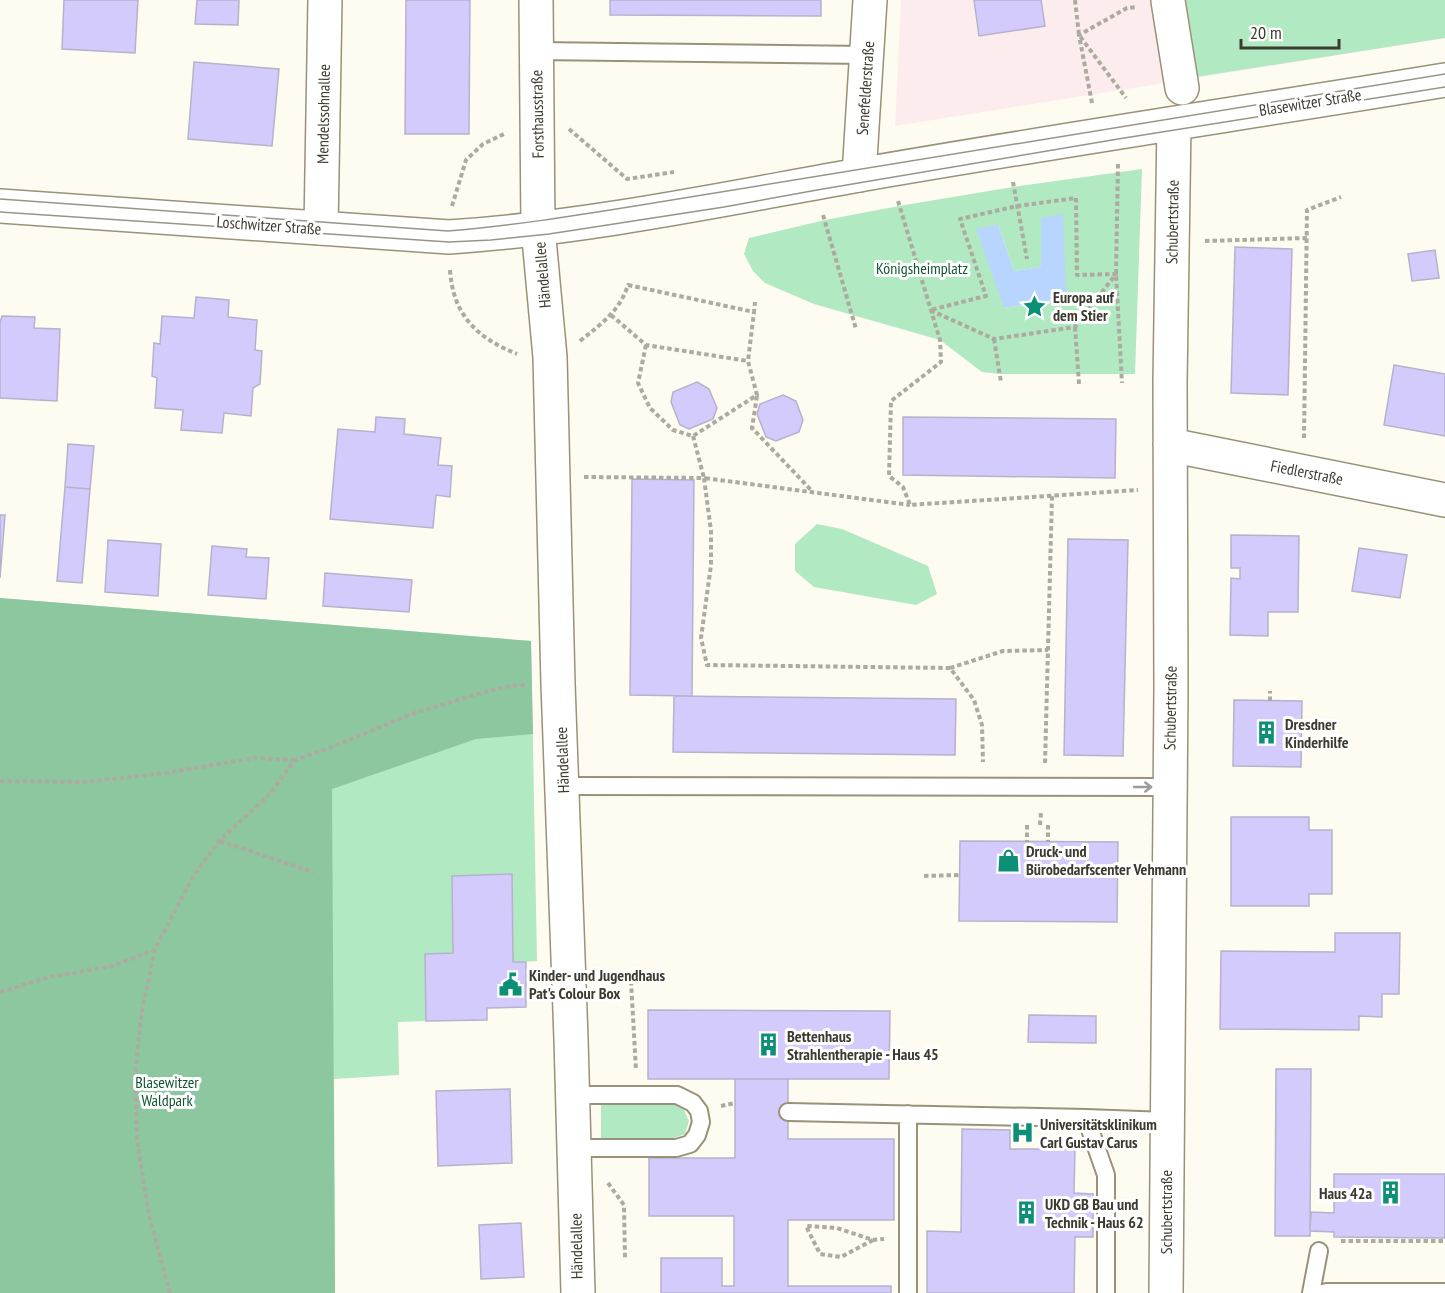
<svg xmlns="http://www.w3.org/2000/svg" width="1445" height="1293" viewBox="0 0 1445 1293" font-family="'PT Sans Narrow',sans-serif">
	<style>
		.education { fill: #fdecee }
		.green { fill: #b1e9c2; fill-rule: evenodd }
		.forest { fill: #8dc79f }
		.water { fill: #b7d5ff }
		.building { fill: #d3cbfb; stroke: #b6b2cb; stroke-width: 1.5 }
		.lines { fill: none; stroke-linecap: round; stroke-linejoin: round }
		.lane-casing { stroke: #999279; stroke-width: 20 }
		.street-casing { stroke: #999279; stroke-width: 36 }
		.secondary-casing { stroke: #999279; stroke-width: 36 }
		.path { stroke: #adaaa0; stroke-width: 4; stroke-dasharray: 4.5 3; stroke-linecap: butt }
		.lane { stroke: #fff; stroke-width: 16 }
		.street { stroke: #fff; stroke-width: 33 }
		.secondary { stroke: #fff; stroke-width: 33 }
		.tram { stroke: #97948a; stroke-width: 1.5 }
		.oneway { stroke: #9e9c98 }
		.labels { text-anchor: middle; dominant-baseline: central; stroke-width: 6; stroke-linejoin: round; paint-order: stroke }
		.street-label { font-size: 16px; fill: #3d3a30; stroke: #fff }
		.park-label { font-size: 16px; fill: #135530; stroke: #fff }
		.poi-label { font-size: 16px; font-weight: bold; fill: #3d3a30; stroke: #fff; text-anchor: start }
	</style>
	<rect width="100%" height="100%" fill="#fefbf0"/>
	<path class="education" d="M901 0H1445V38L895 126Z"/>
	<path class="green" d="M1186 0H1445V38L1196 77Z
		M1142 169 1135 374H1000L982 372 940 340 814 304 765 283 753 271 744 254 749 238 825 220 899 206 1013 187ZM1041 218 1066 298 1004 308 998 225 1014 271 1042 267Z
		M817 524 842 529 928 566 937 594 916 605 814 587 795 571V544Z
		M0 598 531 641 537 961 513 962 512 875 452 876 453 953 426 954V1021L398 1022 399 1075 334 1079 335 1293H0Z
		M674 1104 684 1110 689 1121 685 1134 674 1138 601 1139V1105Z"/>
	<path class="forest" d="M0 598 531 641 533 734 476 739 332 789 335 1293H0Z"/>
	<path class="water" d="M1063 214 1066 298 1004 308 976 229 998 225 1014 271 1041 267V218Z"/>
	<path class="building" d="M64 0H138L135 53 62 49Z
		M197 0H239L238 25 195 24Z
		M406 0H470L469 134H405Z
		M610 0H821V16L610 15Z
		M974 0H1041L1045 26 979 36Z
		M194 62 279 69 272 146 188 139Z
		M1235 247 1292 249 1288 395 1231 393Z
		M1435 250 1439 278 1412 281 1408 254Z
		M196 297 229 300 228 317 257 320 255 350 262 351 260 384 253 388 251 416 224 413 222 433 181 430 183 410 155 408 157 378 152 376 154 343 160 344 162 316 194 318Z
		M2 316 35 317 34 328 60 329 57 401 0 398V322Z
		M1394 365 1445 374V436L1384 425Z
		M697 382 709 389 717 408 713 419 689 429 680 425 671 402 673 392Z
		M783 395 796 401 803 420 799 432 776 441 766 437 757 414 760 404Z
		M376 417 405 419 404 434 441 438 438 465 452 466 450 497 436 495 433 528 330 519 338 429 375 432Z
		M903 417 1116 419 1115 478 903 475Z
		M68 444 94 446 90 489 65 487Z
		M632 479 694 480 692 696 630 695Z
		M65 487 90 489 82 583 57 581Z
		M0 515H5L0 578Z
		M1231 535 1299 536 1298 612H1268V636L1230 635 1231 578 1240 579V568H1231Z
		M1068 539 1128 540 1123 756 1064 755Z
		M108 540 161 544 158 596 105 592Z
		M212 546 247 549 246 557 269 558 266 599 208 595Z
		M1359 548 1407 555 1400 598 1352 591Z
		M325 573 412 580 409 612 323 606Z
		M674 696 956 699 955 755 673 752Z
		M1234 700 1302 701 1301 767 1233 766Z
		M1231 817H1309V830H1332V894H1309V906H1231Z
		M960 841 1118 842 1117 922 959 921Z
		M512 874 513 962H526V1007L487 1008V1020L426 1021 425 954 453 953 452 876Z
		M1335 933H1400L1399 994H1382V1017L1359 1016V1030L1220 1029 1221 951 1335 952Z
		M648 1010 890 1011 889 1079H648Z
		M1029 1015 1096 1016V1043L1028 1042Z
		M1276 1069H1311L1310 1236H1275Z
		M735 1079H788V1139H894V1220H788V1286H891V1293H661V1258H722V1286H734V1216H649V1158H735Z
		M510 1089 512 1163 438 1166 436 1091Z
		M962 1129 1010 1130V1149H1075L1074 1193 1093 1194V1237H1075L1074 1293H927V1231L961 1232Z
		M1334 1174H1445V1238L1334 1237V1232L1310 1231 1311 1212 1334 1213Z
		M521 1223 524 1277 481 1279 479 1225Z"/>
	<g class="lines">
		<defs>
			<path id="lane" d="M536 51 867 55
				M563 786 1169 787
				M572 1095H677L693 1103 699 1111 701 1122 697 1135 690 1144 676 1148H574
				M788 1112 1086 1118 1167 1121
				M1086 1118 1106 1175V1293
				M908 1293V1114
				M1311 1293 1319 1251
				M1323 1293 1327 1292H1445"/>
			<path id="street" d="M1168 1 1182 88
				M859 175 870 0
				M321 228 325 0
				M538 228 550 357 558 684 571 1039 578 1293
				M1170 445 1445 500
				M1166 1293 1171 689 1170 383 1174 124"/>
			<path id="secondary" d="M536 0 538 228
				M0 206 449 237C587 228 723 199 859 175 1054 141 1250 112 1445 80"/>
		</defs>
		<use href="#lane" class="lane-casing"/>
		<use href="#street" class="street-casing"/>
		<use href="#secondary" class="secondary-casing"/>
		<path class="path" d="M1075 0 1079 35 1126 98
			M1092 103 1079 35 1127 8 1137 7
			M569 129 627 179 674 172
			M1118 164 1116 274 1122 383
			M1013 182 1027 259
			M1076 198 1077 275 1116 274 1075 327 994 339 930 310 986 296 960 219 1017 206Z
			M898 201 940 340 941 362 891 401 889 476 903 487 910 505 1138 490
			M452 206 466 160 483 144 504 134
			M823 215 856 329
			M1205 241 1307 238
			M450 270C453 315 477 338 517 354
			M611 315 646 345 748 361
			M1075 327 1079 384
			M994 339 1001 382
			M580 341C602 323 619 312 628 285L754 312 755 302
			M646 345 638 383 650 408 673 430 693 436 757 395 748 361 754 312
			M757 396 752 428 811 490
			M693 436 704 478 910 505
			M1304 438 1307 210 1341 197
			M584 477 704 478 711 531V565L701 638 707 665 950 668 974 700 982 725 983 762
			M950 668 1003 651 1048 650
			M1270 701V691
			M1045 763 1052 496
			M0 781 85 782 166 773 254 758 294 760
			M1027 825V842
			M1040 825 1041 812
			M1048 825V842
			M220 841 313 872
			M924 876 959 875
			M631 981 636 1070
			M0 992 49 977 112 966 155 950
			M721 1106 735 1103
			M608 1183 624 1205 625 1258
			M873 1240 841 1257 820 1254 806 1226 837 1228 873 1240 884 1239
			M1341 1241H1445
			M170 1293 149 1215 137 1140 135 1076 141 1016 155 949 193 877 219 841 269 795 295 760 332 747 409 715 477 694 510 686 525 685"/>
		<use href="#lane" class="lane"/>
		<use href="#street" class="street"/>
		<use href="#secondary" class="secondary"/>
		<path class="tram" d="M0 199 448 231C511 226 573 216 635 206L1445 74
			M0 212 449 242 491 240 549 234 724 207 817 190 1118 139 1445 87"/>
	</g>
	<defs><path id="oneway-shaft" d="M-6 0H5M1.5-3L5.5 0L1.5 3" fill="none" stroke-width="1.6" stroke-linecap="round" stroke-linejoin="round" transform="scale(1.5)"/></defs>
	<use class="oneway" href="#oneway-shaft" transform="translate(1143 787)"/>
	<defs>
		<symbol id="sight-bare" viewBox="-9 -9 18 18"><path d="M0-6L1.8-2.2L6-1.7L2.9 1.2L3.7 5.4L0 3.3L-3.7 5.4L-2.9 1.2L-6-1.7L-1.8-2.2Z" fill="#0b8f76" stroke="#fff" stroke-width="2.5" paint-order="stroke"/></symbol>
		<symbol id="building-bare" viewBox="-9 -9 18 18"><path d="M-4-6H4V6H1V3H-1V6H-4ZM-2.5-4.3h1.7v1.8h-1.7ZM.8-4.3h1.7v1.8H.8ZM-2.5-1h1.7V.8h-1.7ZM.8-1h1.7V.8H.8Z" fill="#0b8f76" stroke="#fff" stroke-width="2.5" paint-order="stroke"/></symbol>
		<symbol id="shop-bare" viewBox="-9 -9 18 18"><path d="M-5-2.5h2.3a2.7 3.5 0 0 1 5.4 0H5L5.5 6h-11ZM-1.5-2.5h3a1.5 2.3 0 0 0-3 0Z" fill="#0b8f76" stroke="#fff" stroke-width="2.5" paint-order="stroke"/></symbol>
		<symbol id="civic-bare" viewBox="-9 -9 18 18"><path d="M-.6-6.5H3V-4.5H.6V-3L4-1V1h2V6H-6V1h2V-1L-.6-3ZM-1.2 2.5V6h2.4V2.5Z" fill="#0b8f76" stroke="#fff" stroke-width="2.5" paint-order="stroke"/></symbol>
		<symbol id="hospital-bare" viewBox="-9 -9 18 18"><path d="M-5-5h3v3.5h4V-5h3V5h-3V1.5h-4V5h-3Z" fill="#0b8f76" stroke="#fff" stroke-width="2.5" paint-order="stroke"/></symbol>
	</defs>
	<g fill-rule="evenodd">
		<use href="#sight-bare" x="1018" y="290" width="33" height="33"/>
		<use href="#building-bare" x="1250" y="716" width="33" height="33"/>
		<use href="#shop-bare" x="992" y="844" width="33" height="33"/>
		<use href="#civic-bare" x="494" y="968" width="33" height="33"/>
		<use href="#building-bare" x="752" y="1028" width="33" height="33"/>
		<use href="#hospital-bare" x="1006" y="1116" width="33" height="33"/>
		<use href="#building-bare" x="1374" y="1176" width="33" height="33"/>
		<use href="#building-bare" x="1010" y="1196" width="33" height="33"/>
	</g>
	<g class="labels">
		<g class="street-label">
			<text transform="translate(865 88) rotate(-86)">Senefelderstraße</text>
			<text transform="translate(1310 102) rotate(-9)">Blasewitzer Straße</text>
			<text transform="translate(323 114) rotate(-89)">Mendelssohnallee</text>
			<text transform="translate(537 114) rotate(-91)">Forsthausstraße</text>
			<text transform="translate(1172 222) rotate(-89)">Schubertstraße</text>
			<text transform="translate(269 225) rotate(4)">Loschwitzer Straße</text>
			<text transform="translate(542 275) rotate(-95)">Händelallee</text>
			<text transform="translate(1307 472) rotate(11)">Fiedlerstraße</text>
			<text transform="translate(1170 708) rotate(-89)">Schubertstraße</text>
			<text transform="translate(562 760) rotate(-92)">Händelallee</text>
			<text transform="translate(1166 1212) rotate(-90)">Schubertstraße</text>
			<text transform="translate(576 1246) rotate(-91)">Händelallee</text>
		</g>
		<g class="park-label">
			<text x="922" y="268">Königsheimplatz</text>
			<text x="167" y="1082">Blasewitzer<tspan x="167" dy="18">Waldpark</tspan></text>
		</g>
		<g class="poi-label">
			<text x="1053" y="297">Europa auf<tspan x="1053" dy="18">dem Stier</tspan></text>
			<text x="1285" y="724">Dresdner<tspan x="1285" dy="18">Kinderhilfe</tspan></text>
			<text x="1026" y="851">Druck- und<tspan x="1026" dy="18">Bürobedarfscenter Vehmann</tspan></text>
			<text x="529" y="975">Kinder- und Jugendhaus<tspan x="529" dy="18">Pat's Colour Box</tspan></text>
			<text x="787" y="1036">Bettenhaus<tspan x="787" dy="18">Strahlentherapie - Haus 45</tspan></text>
			<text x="1040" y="1124">Universitätsklinikum<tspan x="1040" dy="18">Carl Gustav Carus</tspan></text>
			<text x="1372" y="1193" text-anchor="end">Haus 42a</text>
			<text x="1045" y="1204">UKD GB Bau und<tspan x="1045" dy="18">Technik - Haus 62</tspan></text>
		</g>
	</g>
	<path d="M1241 39v9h98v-9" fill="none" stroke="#3d3a30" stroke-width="3"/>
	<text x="1250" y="39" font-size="18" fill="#3d3a30" stroke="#ffffff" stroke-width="4.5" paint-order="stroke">20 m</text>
</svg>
